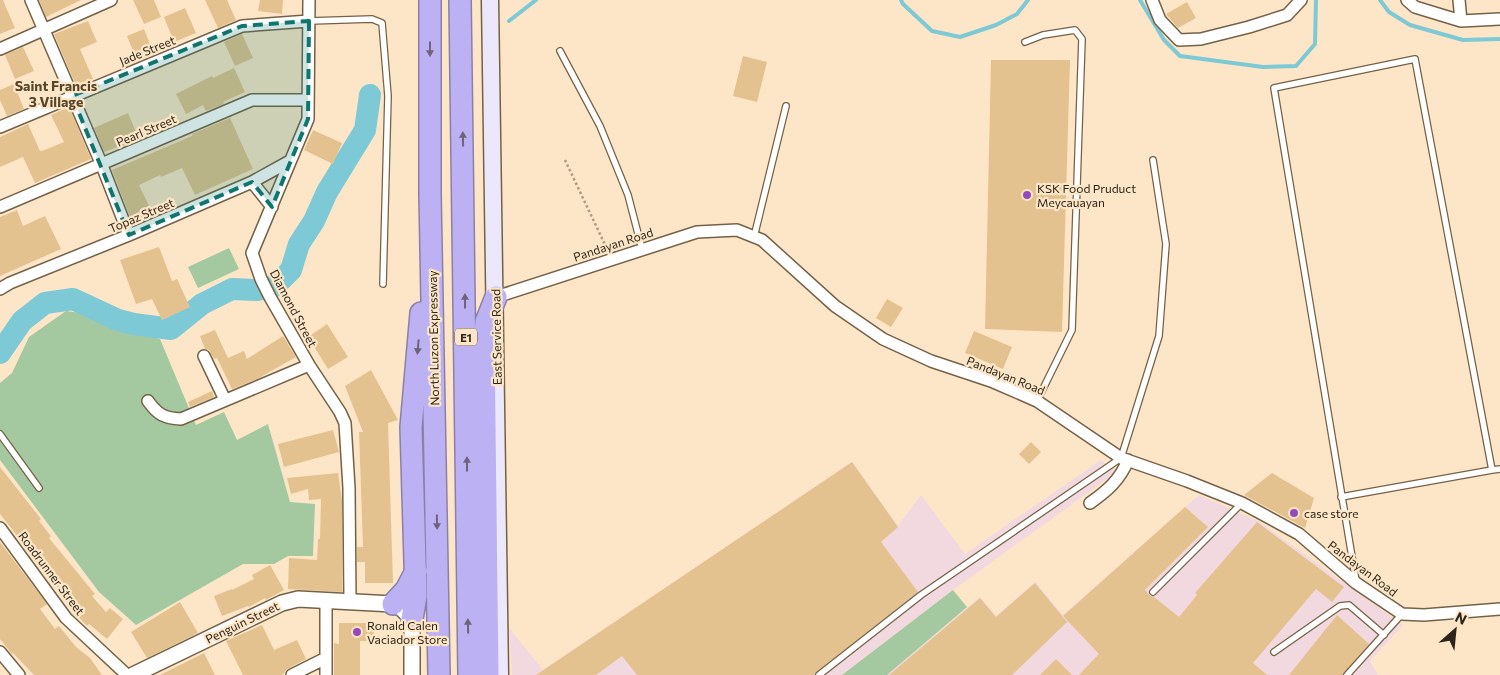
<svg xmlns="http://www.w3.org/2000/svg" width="1500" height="675" viewBox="0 0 1500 675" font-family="Commissioner,sans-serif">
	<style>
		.industrial { fill: #f2d8df }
		.green { fill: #a4c9a1 }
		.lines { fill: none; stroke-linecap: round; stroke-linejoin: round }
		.stream { stroke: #7ec9d6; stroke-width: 4 }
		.river { stroke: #7ec9d6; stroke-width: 22 }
		.building { fill: #e4c28f }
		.service-casing { stroke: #756246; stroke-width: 8 }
		.minor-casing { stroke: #756246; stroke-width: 14 }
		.tertiary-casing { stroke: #756246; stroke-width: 18 }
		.secondary-casing { stroke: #756246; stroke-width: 19 }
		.motorway-casing { stroke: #8a80a7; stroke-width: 24 }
		.path { stroke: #ac9b84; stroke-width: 2.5; stroke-dasharray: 2.5 2.5; stroke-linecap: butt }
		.service { stroke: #fff; stroke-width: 5.5 }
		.minor { stroke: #fff; stroke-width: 11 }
		.tertiary { stroke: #fff; stroke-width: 15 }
		.secondary { stroke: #ebe8fb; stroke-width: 16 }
		.motorway { stroke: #bcb1f3; stroke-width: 21 }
		.oneway { fill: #6d647b }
		.marked { fill: #0f766e; fill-opacity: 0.2; stroke: #0f766e; stroke-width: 4; stroke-dasharray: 10 6; stroke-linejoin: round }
		.poi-dot { fill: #944abd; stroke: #fde6c7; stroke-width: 2 }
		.labels { text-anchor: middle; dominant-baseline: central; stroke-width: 4.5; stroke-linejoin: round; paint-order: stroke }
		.shield { fill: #fde6c7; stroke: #6b5f4d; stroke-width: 1 }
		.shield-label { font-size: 11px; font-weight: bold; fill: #2d2519 }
		.street-label { font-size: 12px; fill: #2d2519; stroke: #fde6c7 }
		.poi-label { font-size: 12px; fill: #2d2519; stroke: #fde6c7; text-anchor: start }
		.neighbourhood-label { font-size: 14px; font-weight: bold; fill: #564429; stroke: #fde6c7 }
	</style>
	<rect width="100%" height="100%" fill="#fde6c7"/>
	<path class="industrial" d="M1101 460 1118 471 953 590 842 675H512L509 628 543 670 852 462 898 526 921 495 965 554Z
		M1199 495 1260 522 1403 625 1370 661 1378 675H887L980 597 996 616 1035 582 1063 615Z"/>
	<path class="green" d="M229 248 239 269 198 288 188 267Z
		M66 311 96 315 160 339 196 425 224 412 237 440 268 424 290 502 315 504 313 556H288L274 564H243L136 625 99 592 0 460V383L12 373 29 337Z
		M953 590 967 607 887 675H842Z"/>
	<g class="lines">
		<path class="stream" d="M901 0 903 4 932 31 960 37 996 25 1017 14 1028 0
			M1140 0 1164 40 1180 56 1263 67 1296 66 1315 44 1316 0
			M1380 0 1389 12 1410 25 1463 40 1500 39
			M509 21 536 0"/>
		<path class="river" d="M0 353 22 321 45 303 73 299 118 320 134 324 171 329 202 304 232 289 257 290 275 286 291 270 299 244 314 221 327 192 365 130 370 95"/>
	</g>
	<path class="building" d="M0 0H3L15 28 0 34Z
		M39 0H81L46 17Z
		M133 0H154L161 17 144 24Z
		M205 0H227L236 20 218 28Z
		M260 0H283L282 14 258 11Z
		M1187 2 1196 18 1178 28 1166 14Z
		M185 8 196 33 174 42 164 17Z
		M88 21 97 42 80 49 93 79 76 86 54 34Z
		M144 29 152 49 135 56 127 36Z
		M242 34 253 58 235 66 224 42Z
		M23 47 34 71 15 79 5 55Z
		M743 56 767 62 757 102 733 96Z
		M991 60H1070L1062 332 985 329Z
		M234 68 245 92 223 102 224 104 206 111 203 105 186 114 176 94 212 76 213 78Z
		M14 84 24 109 7 116 0 100V90Z
		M69 107 91 159 35 183 23 157 0 167V137L28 124 40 151H42L64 142 51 115Z
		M128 113 139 139 104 152 94 128Z
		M230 118 253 169 195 195 182 168 161 177 160 175 139 185 152 212 132 222 112 170 192 136V134Z
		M313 130 342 143 333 164 304 150Z
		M17 210 23 226 45 216 61 249 0 276V217Z
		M159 247 172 281 177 279 190 307 162 320 152 299 136 304 120 260Z
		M887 299 903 308 891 327 876 318Z
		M327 324 348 357 328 369 308 337Z
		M215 330 228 358 244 351 247 359 283 336 296 357 257 379 232 389 217 358 214 359 209 350 205 349 200 336Z
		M974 331 1012 347 1003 369 965 353Z
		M371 370 398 420 388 423 393 583H365V562H357V547H363L359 432H363L345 386Z
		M212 391 214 397 190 407 188 402Z
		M333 430 339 452 284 467 278 444Z
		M1031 442 1041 452 1029 464 1019 454Z
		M852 462 898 527 881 542 918 592 813 675H637L622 656 596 675H536Z
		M0 467 41 519 39 521 51 536 49 538 95 594 92 596 106 612 110 608 123 619 107 639 89 624 87 626 74 612 76 610 0 514Z
		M338 473 342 500V592L288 589 289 558 317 560 318 539H320L321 499 309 500 308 489 291 494 287 478Z
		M1272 473 1314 498 1305 528 1244 495Z
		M1185 507 1208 527 1145 590 1150 596 1154 597 1179 617 1197 595 1195 593 1257 522 1344 587 1332 602 1316 589 1253 663 1267 675H1079L1099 654 1063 616Z
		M0 542 47 604 40 609 55 629 59 626 76 647 90 658 102 675H34L13 653 12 654 0 639Z
		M270 565 284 590 266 600 265 598 249 607 248 606 222 616 214 596 232 589V590L254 579 252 575Z
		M1035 583 1067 622 1012 675H889L980 598 996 617Z
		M180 602 198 633 147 658 131 632Z
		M1337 615 1369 644 1342 675H1289Z
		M339 623H374V641H360V675H334V643L339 644Z
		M262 625 274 650 297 640 306 659 289 668 282 675H243L226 641Z
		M204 653 215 675H160Z
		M1056 659 1072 675H1040Z"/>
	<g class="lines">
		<defs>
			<path id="service" d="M309 21 372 19 382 23 388 96 383 284
				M1025 42 1043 35 1075 30 1082 39 1072 330 1037 401
				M560 51 600 126 628 195 642 249
				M754 237 786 106
				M0 434 39 488
				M1341 497 1492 470
				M1356 581 1274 88 1415 59 1492 470 1500 469
				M1153 592 1242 503
				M1274 652 1340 606 1349 605 1384 635
				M819 675 921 595 1121 458 1159 336 1166 244 1153 160
				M1347 675 1402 614"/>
			<path id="minor" d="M31 0 101 163 129 235
				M309 0 308 119 252 253 261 279 270 297 309 365 340 412 345 423 349 488 350 600
				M1152 0 1160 20 1179 40 1201 39 1249 27 1287 15 1301 0
				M1407 0 1415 7 1461 21 1500 19
				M1459 0 1461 21
				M0 49 111 0
				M0 127 242 26 309 21
				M252 182 272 207
				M0 207 252 100H307
				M0 289 10 283 129 235 252 182 290 161
				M496 297 697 232 737 230 762 240 835 306 883 339 931 361 991 381 1037 401 1121 458 1187 481 1242 503 1299 534 1356 583 1402 614 1424 615 1500 609
				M204 356 225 400
				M148 401C158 415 164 418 181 419L309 365
				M1090 503C1107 491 1120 480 1128 460
				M0 528 66 618 127 675
				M326 599V675
				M0 652 19 675
				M292 675 326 658"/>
			<path id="tertiary" d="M133 675 282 603 298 599 393 604 401 608 412 619V675"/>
			<path id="secondary" d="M490 0 500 675"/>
			<path id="motorway" d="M430 0V194L439 675
				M460 0 469 675
				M393 604 406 590 416 571
				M412 619 416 596 411 427 421 313
				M488 675 484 342 486 322 496 297"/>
		</defs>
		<use href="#service" class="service-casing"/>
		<use href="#minor" class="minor-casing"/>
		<use href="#tertiary" class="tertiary-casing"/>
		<use href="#secondary" class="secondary-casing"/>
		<use href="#motorway" class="motorway-casing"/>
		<path class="path" d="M565 160 607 249"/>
		<use href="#service" class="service"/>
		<use href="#minor" class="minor"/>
		<use href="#tertiary" class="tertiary"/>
		<use href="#secondary" class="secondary"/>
		<use href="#motorway" class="motorway"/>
	</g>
	<defs><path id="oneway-solid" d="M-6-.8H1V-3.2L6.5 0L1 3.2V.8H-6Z" transform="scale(1.25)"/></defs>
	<g class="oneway">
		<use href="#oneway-solid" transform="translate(430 49) rotate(90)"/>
		<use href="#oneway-solid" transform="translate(463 139) rotate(-91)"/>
		<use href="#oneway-solid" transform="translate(465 301) rotate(-90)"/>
		<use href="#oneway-solid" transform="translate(418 347) rotate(95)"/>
		<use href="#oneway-solid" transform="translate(467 464) rotate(-90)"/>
		<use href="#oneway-solid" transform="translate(437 522) rotate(89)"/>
		<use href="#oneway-solid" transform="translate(468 626) rotate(-91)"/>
	</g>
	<path class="marked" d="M309 21 308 119 272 207 252 182 129 235 72 96 242 26Z"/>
	<g class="poi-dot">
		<circle cx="1027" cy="195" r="5"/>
		<circle cx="1294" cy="513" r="5"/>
		<circle cx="357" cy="632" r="5"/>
	</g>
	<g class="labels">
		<rect class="shield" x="455" y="328.5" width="22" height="17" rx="4"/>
		<g class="shield-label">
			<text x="466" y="337">E1</text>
		</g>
		<g class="street-label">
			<text transform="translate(147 50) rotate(-22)">Jade Street</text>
			<text transform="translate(146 130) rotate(-23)">Pearl Street</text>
			<text transform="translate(141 215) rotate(-23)">Topaz Street</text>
			<text transform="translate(613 244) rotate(-18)">Pandayan Road</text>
			<text transform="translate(294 308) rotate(62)">Diamond Street</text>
			<text transform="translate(496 337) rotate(-91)">East Service Road</text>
			<text transform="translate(433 338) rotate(-91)">North Luzon Expressway</text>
			<text transform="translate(1006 375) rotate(22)">Pandayan Road</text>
			<text transform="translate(1363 568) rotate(37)">Pandayan Road</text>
			<text transform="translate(52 573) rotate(53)">Roadrunner Street</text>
			<text transform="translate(242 622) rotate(-26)">Penguin Street</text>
		</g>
		<g class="poi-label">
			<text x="1037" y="188">KSK Food Pruduct<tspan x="1037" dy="14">Meycauayan</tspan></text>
			<text x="1304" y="513">case store</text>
			<text x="367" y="625">Ronald Calen<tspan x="367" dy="14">Vaciador Store</tspan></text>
		</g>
		<g class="neighbourhood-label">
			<text x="56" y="85">Saint Francis<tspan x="56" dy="16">3 Village</tspan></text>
		</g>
	</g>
	<g transform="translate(1455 630) rotate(27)" stroke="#fde6c7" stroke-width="4" paint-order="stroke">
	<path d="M0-4L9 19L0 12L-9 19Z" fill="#2d2519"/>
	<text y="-8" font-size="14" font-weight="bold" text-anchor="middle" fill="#2d2519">N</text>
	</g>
</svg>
